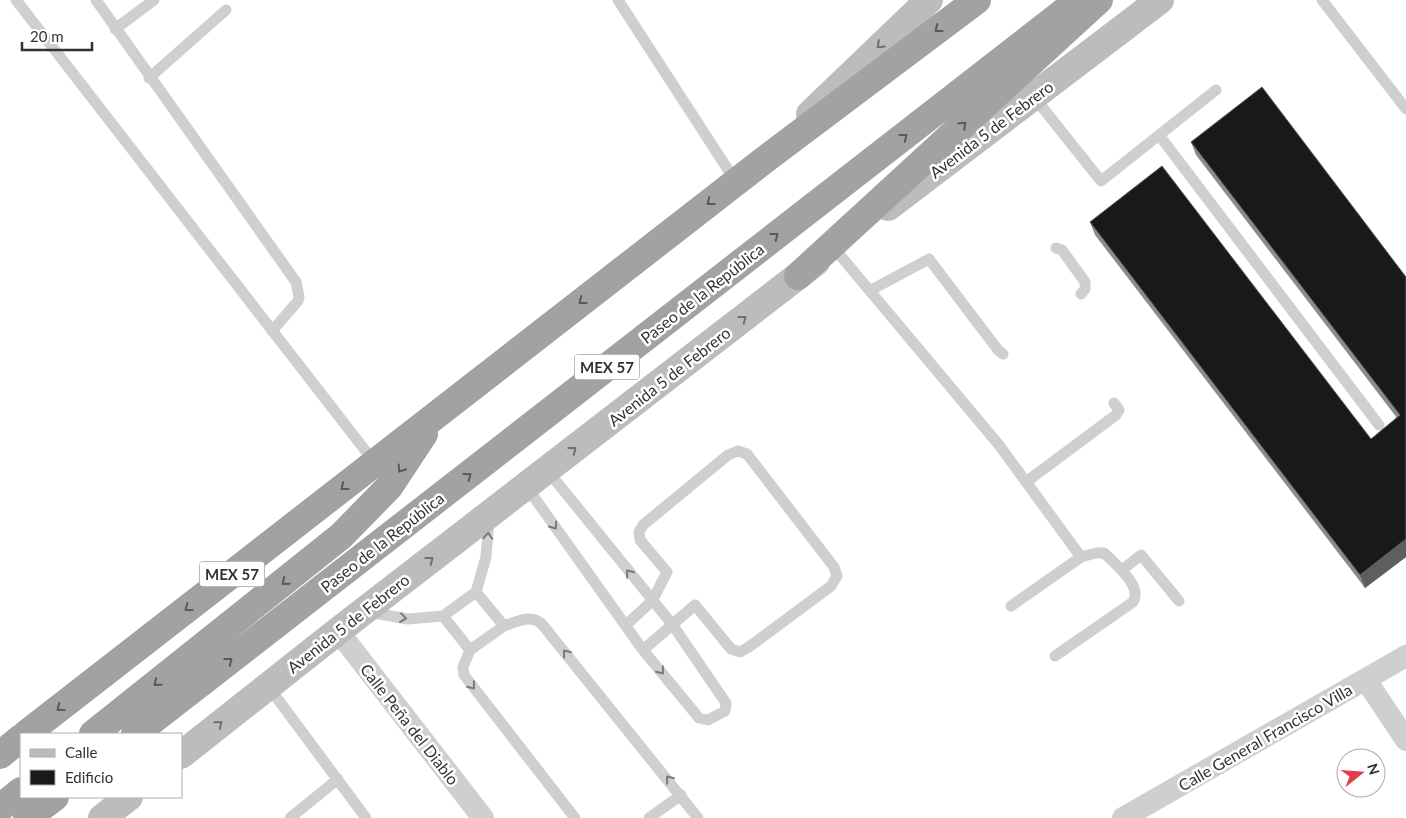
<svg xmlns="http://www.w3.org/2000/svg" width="1406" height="818" viewBox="0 0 1406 818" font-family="Lato,sans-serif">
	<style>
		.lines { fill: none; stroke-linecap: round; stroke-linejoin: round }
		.service { stroke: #cfcfcf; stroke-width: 11 }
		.minor { stroke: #cfcfcf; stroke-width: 22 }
		.secondary { stroke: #bcbcbc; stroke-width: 28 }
		.trunk { stroke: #a2a2a2; stroke-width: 28 }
		.wall { fill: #8c8c8c }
		.shaded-wall { fill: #5e5e5e }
		.building { fill: #191919; stroke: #5e5e5e }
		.oneway { stroke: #595959 }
		.oneway2 { stroke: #707070 }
		.oneway3 { stroke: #797979 }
		.labels { text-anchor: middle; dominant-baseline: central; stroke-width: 5; stroke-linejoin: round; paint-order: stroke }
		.shield { fill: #fff; stroke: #707070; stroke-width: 1 }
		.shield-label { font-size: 15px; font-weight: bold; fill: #323232 }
		.street-label { font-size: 16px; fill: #323232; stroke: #fff }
	</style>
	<rect width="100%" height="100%" fill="#fff"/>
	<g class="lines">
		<path class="service" d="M16 0 375 463
			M96 0 296 282 299 297 298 301 272 331
			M618 0 736 182
			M1322 0 1406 109
			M115 29 154 0
			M149 78 226 10
			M1034 97 1101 181 1216 90
			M1159 135 1379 425
			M834 248 999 445 1081 557 1011 606
			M1056 248 1062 250 1085 282V289L1081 294
			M871 290 929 259 998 350 1003 354
			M1026 482 1116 415 1119 410 1114 403
			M526 486 643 650 699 718 708 720 725 711 726 703 672 624 547 470
			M1122 570 1141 555 1179 601
			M476 592 504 626C517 622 529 614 541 623L698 818
			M368 612 408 619 443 616 476 592 486 557 489 519
			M443 616 470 650 463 667 464 675 575 818
			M626 625 652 601 667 572 640 540 639 532 643 525 728 455 738 451 747 454 834 567 837 576 831 586 749 647 740 652 731 649 695 605 643 650
			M470 650 504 626
			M1055 656 1133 602C1143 586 1115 564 1104 553H1096L1081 557
			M268 686 366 818
			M290 818 338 779
			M649 818 681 795"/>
		<path class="minor" d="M338 631 483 818
			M1366 680 1406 740
			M1123 818 1406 656"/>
		<path class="secondary" d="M810 114 929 0
			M888 207 1160 0
			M181 755 338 631 816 262
			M102 818 129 797"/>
		<path class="trunk" d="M798 276 1099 0
			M26 734 763 161 977 0
			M93 734 341 536 389 487 424 434
			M135 734 1079 0
			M0 755 21 738
			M0 808 21 791
			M27 818 55 797"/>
	</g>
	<path class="wall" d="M1191 142 1406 277V557L1365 588 1095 235 1090 222 1371 439 1397 418 1196 155Z"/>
	<path class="shaded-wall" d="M1406 539V557L1365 588 1360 575Z"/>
	<path class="building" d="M1262 87 1406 277V539L1360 575 1090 222 1162 166 1371 439 1400 415 1191 142Z"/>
	<defs><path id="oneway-chevron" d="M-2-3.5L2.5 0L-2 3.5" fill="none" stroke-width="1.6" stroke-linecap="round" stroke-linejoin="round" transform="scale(1.25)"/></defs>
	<g class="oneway">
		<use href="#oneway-chevron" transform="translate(938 29) rotate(143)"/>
		<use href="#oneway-chevron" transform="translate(963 125) rotate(-43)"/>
		<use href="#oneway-chevron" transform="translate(904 137) rotate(-38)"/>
		<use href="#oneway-chevron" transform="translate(710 202) rotate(142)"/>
		<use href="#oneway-chevron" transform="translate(775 236) rotate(-38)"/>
		<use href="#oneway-chevron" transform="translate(582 301) rotate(142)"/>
		<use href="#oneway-chevron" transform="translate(401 469) rotate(123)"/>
		<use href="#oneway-chevron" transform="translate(468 476) rotate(-38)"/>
		<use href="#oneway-chevron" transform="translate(344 487) rotate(142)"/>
		<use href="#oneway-chevron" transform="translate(285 582) rotate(141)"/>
		<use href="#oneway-chevron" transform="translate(188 608) rotate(142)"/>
		<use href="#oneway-chevron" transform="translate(229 661) rotate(-38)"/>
		<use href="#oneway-chevron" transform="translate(157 683) rotate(141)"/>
		<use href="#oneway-chevron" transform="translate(60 708) rotate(142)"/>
	</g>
	<g class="oneway2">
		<use href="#oneway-chevron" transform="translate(880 45) rotate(136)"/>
		<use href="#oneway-chevron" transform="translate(743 319) rotate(-38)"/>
		<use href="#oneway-chevron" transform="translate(573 450) rotate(-38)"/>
		<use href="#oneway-chevron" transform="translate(430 560) rotate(-38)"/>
		<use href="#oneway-chevron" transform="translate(219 724) rotate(-39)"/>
	</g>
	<g class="oneway3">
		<use href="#oneway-chevron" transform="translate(554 526) rotate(55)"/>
		<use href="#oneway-chevron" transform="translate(488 536) rotate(-86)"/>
		<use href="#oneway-chevron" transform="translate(629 573) rotate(-129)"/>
		<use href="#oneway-chevron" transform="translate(403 618) rotate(7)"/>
		<use href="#oneway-chevron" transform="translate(566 653) rotate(-129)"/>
		<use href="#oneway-chevron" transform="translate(661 671) rotate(51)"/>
		<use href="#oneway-chevron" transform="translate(472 686) rotate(52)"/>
		<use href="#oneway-chevron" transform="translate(669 779) rotate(-129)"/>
	</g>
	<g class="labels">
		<g class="shield">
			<rect x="574.5" y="354.5" width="65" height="25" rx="4"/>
			<rect x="199.5" y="561.5" width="65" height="25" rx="4"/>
		</g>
		<g class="shield-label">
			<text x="607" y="367">MEX 57</text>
			<text x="232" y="574">MEX 57</text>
		</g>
		<g class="street-label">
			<text transform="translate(991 129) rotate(-37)">Avenida 5 de Febrero</text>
			<text transform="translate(702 293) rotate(-38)">Paseo de la República</text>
			<text transform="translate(669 376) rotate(-38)">Avenida 5 de Febrero</text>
			<text transform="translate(382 542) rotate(-38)">Paseo de la República</text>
			<text transform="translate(348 623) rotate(-38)">Avenida 5 de Febrero</text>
			<text transform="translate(410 724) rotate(52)">Calle Peña del Diablo</text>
			<text transform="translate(1265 737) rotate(-30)">Calle General Francisco Villa</text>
		</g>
	</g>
	<rect x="20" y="733" width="162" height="65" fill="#ffffff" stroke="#adadad"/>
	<rect x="30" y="749" width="25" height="8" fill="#bcbcbc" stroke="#adadad"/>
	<text x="65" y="758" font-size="15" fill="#323232">Calle</text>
	<rect x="30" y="770" width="25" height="15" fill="#191919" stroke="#adadad"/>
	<text x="65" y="783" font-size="15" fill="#323232">Edificio</text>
	<g transform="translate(1361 773) rotate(73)"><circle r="24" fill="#ffffff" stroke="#adadad"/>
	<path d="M0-4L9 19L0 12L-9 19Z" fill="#df3d4c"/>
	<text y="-8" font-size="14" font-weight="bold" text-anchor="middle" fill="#323232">N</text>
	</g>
	<path d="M22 42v8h70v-8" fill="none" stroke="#323232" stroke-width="2.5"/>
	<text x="30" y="42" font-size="15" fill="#323232" stroke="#ffffff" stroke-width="4" paint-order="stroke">20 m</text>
</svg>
